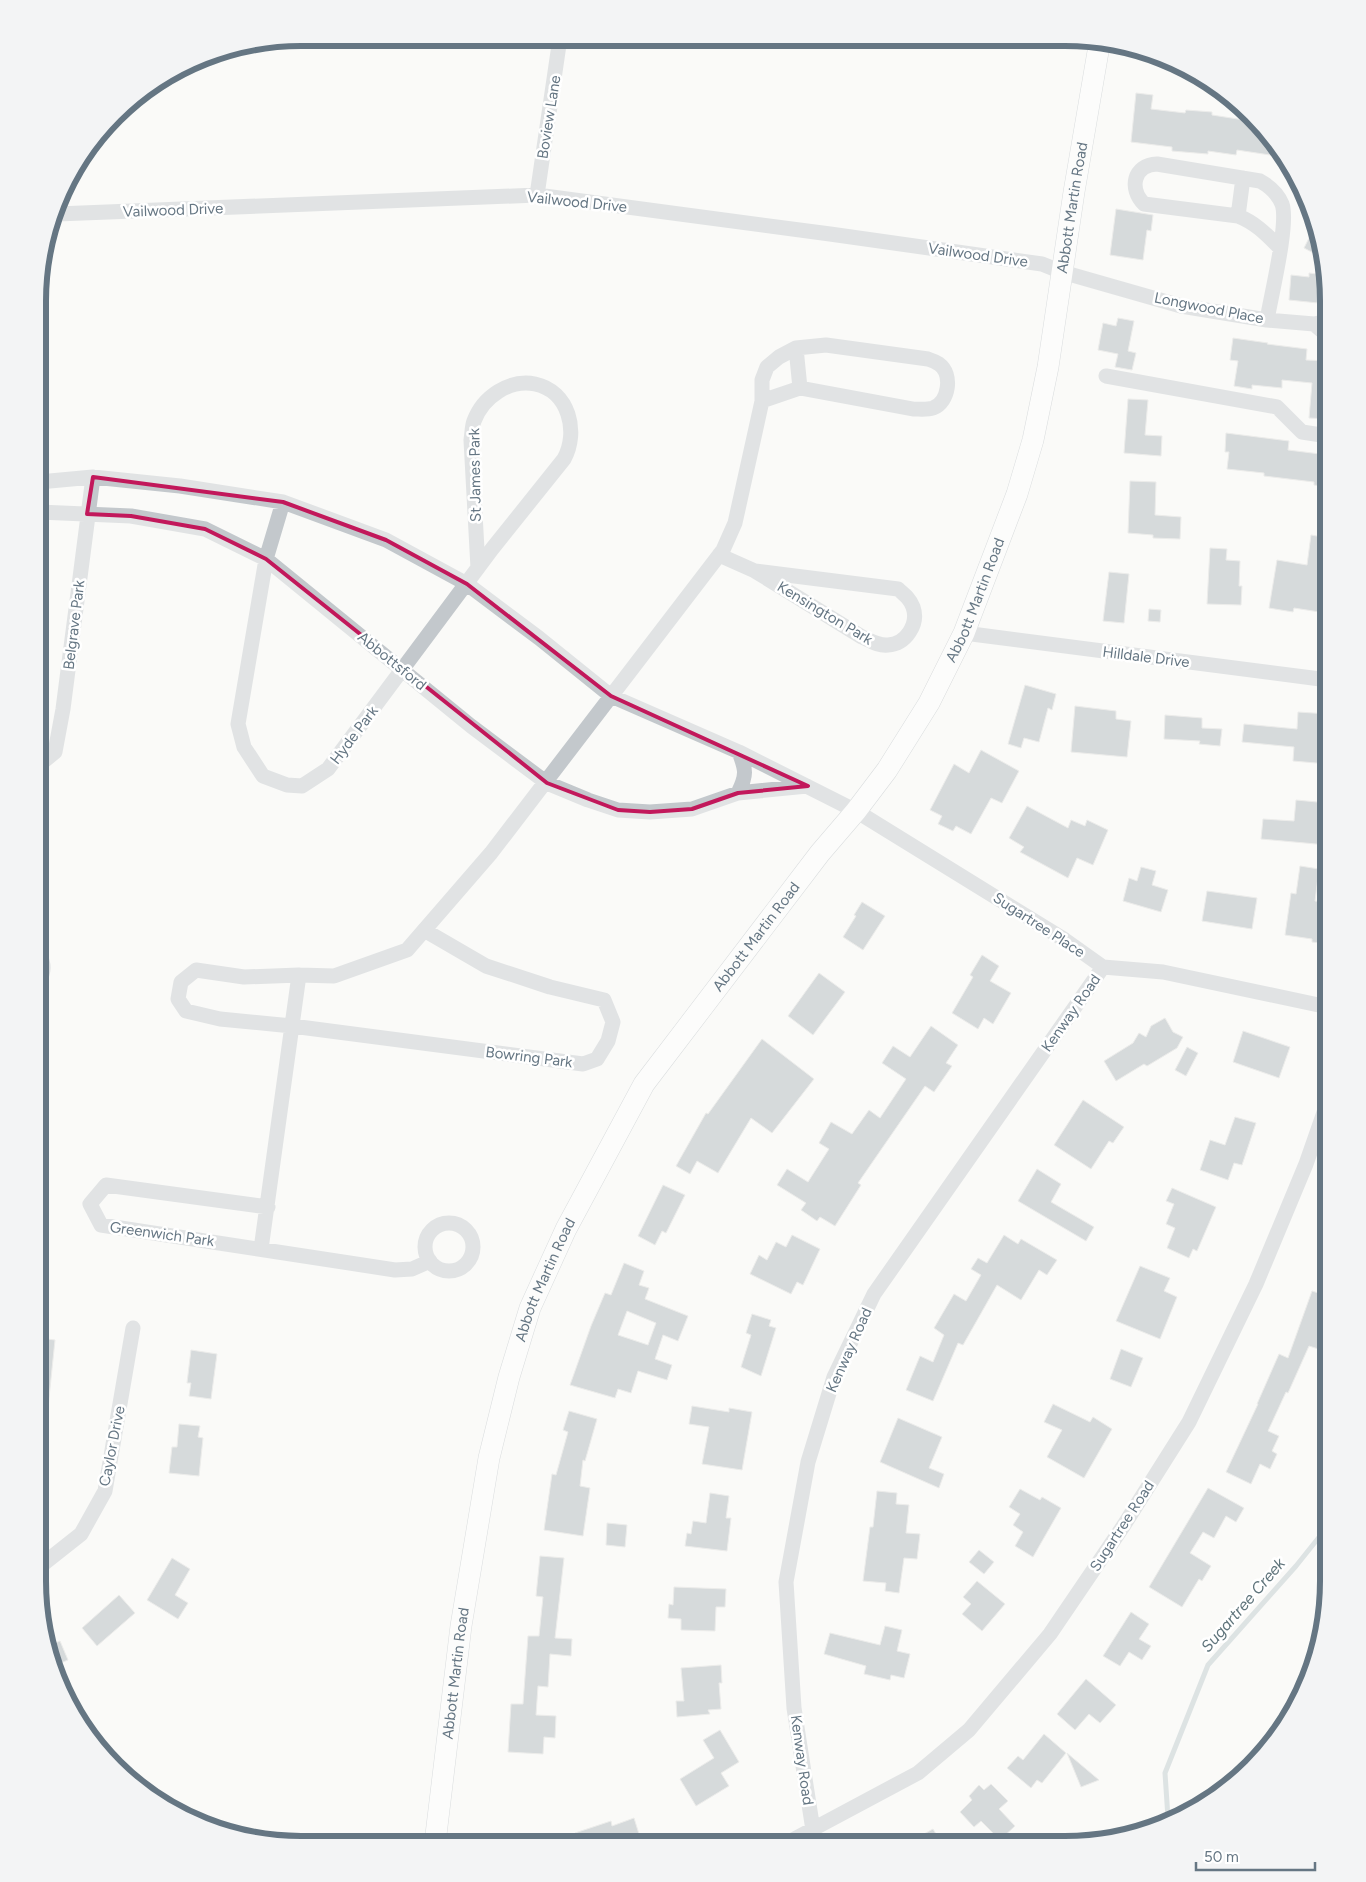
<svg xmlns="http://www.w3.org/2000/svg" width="1366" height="1882" viewBox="0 0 1366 1882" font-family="Figtree,sans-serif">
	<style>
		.green { fill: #dadfd7 }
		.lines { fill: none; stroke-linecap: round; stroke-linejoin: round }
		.stream { stroke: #bbc7cb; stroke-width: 5 }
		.building { fill: #aab3b9; stroke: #dcdcda; fill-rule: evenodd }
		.secondary-casing { stroke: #b3babf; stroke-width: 22 }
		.street { stroke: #c3c8cc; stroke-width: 15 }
		.secondary { stroke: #fff; stroke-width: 21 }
		.marked { fill: none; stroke: #c2185b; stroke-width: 4; stroke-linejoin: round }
		.labels { text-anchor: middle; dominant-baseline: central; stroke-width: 5; stroke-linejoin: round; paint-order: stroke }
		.street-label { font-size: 15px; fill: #657683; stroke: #fff }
		.water-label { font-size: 16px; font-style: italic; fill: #60757c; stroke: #fff }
		.rim { fill: none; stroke: #657683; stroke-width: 6 }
	</style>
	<rect width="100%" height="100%" fill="#fafaf8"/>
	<path class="green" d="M1269 1728 1281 1731 1262 1752Z"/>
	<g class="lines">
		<path class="stream" d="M1165 1823 1168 1818 1165 1773 1208 1665 1296 1566 1328 1526"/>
	</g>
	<path class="building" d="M1136 93 1153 95 1151 109 1185 113 1186 110 1212 112V115L1257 122 1263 127 1283 157 1237 150 1236 155 1208 151V154L1172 151V147L1131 142Z
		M1116 209 1153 215 1151 231 1147 230 1143 260 1110 255Z
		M1316 224 1320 233 1323 258 1304 248Z
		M1309 273 1325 275 1328 304 1289 300 1291 275 1309 277Z
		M1118 318 1134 321 1128 351 1136 353 1132 370 1115 367 1118 354 1098 350 1103 323 1116 326Z
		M1233 338 1268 343 1267 344 1307 349 1306 360 1328 361V419L1309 418 1312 383 1282 380V388L1252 385V389L1234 386 1238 361 1230 360Z
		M1128 399 1148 400 1145 435 1162 436 1161 456 1124 453Z
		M1226 433 1289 441 1288 450 1328 455V487L1314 485V482L1264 476V473L1227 469 1229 452H1225Z
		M1130 481 1156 482 1155 515 1181 517 1180 539 1153 538V535L1128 533Z
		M1311 535 1328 538V595L1326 613 1294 608 1293 612 1269 608 1277 560 1307 565Z
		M1210 548 1227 549 1226 560 1240 561 1239 586H1242L1241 605 1207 604Z
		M1109 572 1129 574 1124 623 1103 621Z
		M1149 609 1161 610 1160 622 1148 621Z
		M1025 685 1056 694 1052 710 1048 708 1039 742 1024 738 1021 748 1008 744Z
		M1075 706 1116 711V719L1131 721 1127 757 1071 752Z
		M1298 712 1328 714V764L1293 761 1294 747 1242 742 1244 724 1297 729Z
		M1165 715 1202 718V728L1222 729 1220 746 1199 744 1200 741 1164 739Z
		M981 750 1019 771 1002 803 991 798 971 834 956 826 953 831 938 824 942 816 930 810 954 764 969 773Z
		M1296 800 1328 803 1327 845 1261 839 1263 819 1294 821Z
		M1027 806 1068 828 1071 820 1085 826 1087 820 1108 830 1093 865 1077 858 1068 878 1020 852 1024 847 1009 838Z
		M1300 866 1319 869 1315 901 1324 902 1322 912H1328V944L1312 942V939L1285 935 1291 893 1296 894Z
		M1141 867 1156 871 1152 885 1168 890 1161 912 1123 901 1129 878 1137 881Z
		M1207 891 1257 898 1252 929 1202 921Z
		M862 902 885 916 863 950 843 937 856 916 854 915Z
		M982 955 999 966 990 981 1011 993 993 1024 984 1018 978 1029 952 1013 973 977 970 975Z
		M819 973 845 992 813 1035 788 1016Z
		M1165 1018 1173 1032 1183 1037 1177 1048 1147 1066 1144 1064 1116 1081 1104 1061 1133 1043 1139 1033 1146 1037 1151 1026Z
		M931 1026 958 1045 946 1063 952 1066 934 1092 925 1086 858 1183 861 1185 835 1226 820 1217 817 1221 801 1210 806 1203 777 1185 787 1169 808 1182 829 1149 819 1143 831 1122 852 1134 869 1110 880 1118 906 1079 882 1063 893 1046 910 1057Z
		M1243 1031 1290 1047 1279 1078 1233 1062Z
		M762 1039 814 1079 772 1133 751 1118 718 1173 697 1161 690 1174 676 1166 706 1113 708 1114Z
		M1187 1047 1198 1053 1186 1076 1175 1070Z
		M1083 1100 1124 1127 1113 1143 1109 1141 1091 1169 1054 1145Z
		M1235 1117 1256 1123 1242 1165 1234 1163 1228 1180 1200 1170 1210 1140 1225 1145Z
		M1037 1169 1061 1184 1051 1202 1094 1227 1086 1241 1018 1201Z
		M663 1185 685 1195 666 1233 662 1231 655 1245 638 1236Z
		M1172 1188 1216 1207 1197 1251 1193 1249 1189 1258 1167 1248 1175 1228 1166 1224 1174 1204 1166 1201Z
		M792 1235 820 1249 803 1285 797 1282 791 1294 750 1274 759 1255 767 1260 776 1242 786 1247Z
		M1004 1235 1018 1244 1021 1239 1057 1260 1047 1275 1039 1270 1021 1300 997 1285 963 1345 958 1343 933 1401 906 1390 920 1356 933 1362 944 1335 934 1328 954 1294 966 1301 981 1275 971 1269 978 1258 987 1263Z
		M624 1263 644 1271 639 1285 649 1288 645 1299 688 1316 678 1341 663 1335 655 1359 672 1365 667 1380 638 1371 631 1393 618 1389 615 1398 570 1385 591 1326 605 1293 611 1295ZM627 1311 656 1323 648 1345 618 1335Z
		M1140 1266 1170 1278 1164 1291 1177 1297 1160 1339 1116 1321Z
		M1312 1291 1328 1296V1352L1309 1346 1288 1393 1286 1392 1268 1431 1279 1436 1272 1451 1277 1454 1270 1469 1260 1464 1251 1484 1226 1472 1258 1404H1257L1279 1354 1288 1358Z
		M752 1314 771 1320 769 1326 776 1328 761 1376 741 1367 751 1335 746 1333Z
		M38 1338 55 1340 47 1417 38 1416Z
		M1121 1349 1143 1358 1131 1387 1110 1379Z
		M191 1350 217 1354 211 1399 189 1396 191 1383H187Z
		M1053 1404 1090 1422 1093 1417 1112 1429 1084 1478 1047 1457 1062 1430 1044 1422Z
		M692 1406 729 1412V1408L752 1412 742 1470 702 1464 709 1427 689 1424Z
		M569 1411 597 1419 585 1461 583 1460 580 1486 590 1488 583 1536 544 1530 552 1474 556 1475 568 1432 563 1430Z
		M898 1418 942 1437 929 1468 944 1474 939 1488 880 1462Z
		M179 1424 200 1426 198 1437 203 1438 199 1476 169 1473 172 1447H177Z
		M1208 1488 1244 1508 1236 1522 1226 1516 1214 1538 1203 1532 1190 1553 1211 1566 1202 1581 1199 1579 1182 1607 1149 1587Z
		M1020 1489 1040 1500 1042 1497 1061 1508 1033 1557 1015 1546 1023 1532 1013 1525 1020 1514 1009 1507Z
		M877 1491 897 1493 896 1504 909 1505 906 1533 920 1534 917 1559 904 1558 899 1593 885 1591 886 1583 863 1581 870 1527H873Z
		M710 1493 729 1496 726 1518H731L727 1551 685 1546 687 1533 691 1534 693 1521 706 1523Z
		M607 1523 627 1525 625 1547 606 1545Z
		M979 1550 994 1562 984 1574 969 1562Z
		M540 1556 564 1558 555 1638 572 1639 571 1656 550 1654 548 1687 538 1686 536 1715 556 1716 555 1738 544 1737 543 1754 508 1752 511 1704H523L528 1636H539L543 1597 536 1596Z
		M172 1558 190 1569 175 1595 188 1603 178 1619 147 1600Z
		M977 1581 1005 1604 982 1631 962 1614 971 1604 963 1597Z
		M674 1587 726 1589 725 1607H716L715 1631 681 1630V1619L668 1618 669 1604 673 1605Z
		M119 1595 135 1613 97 1646 82 1628Z
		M1131 1612 1149 1624 1139 1639 1151 1646 1142 1660 1129 1652 1120 1666 1103 1656Z
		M885 1626 902 1630 897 1651 910 1654 904 1678 891 1675 890 1680 864 1674 866 1666 824 1654 830 1633 880 1645Z
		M60 1641 68 1660 53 1666 46 1647Z
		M721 1665 722 1683H719L721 1709 708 1710 710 1714 677 1717 676 1701H684L681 1668Z
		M1086 1679 1116 1705 1100 1723 1089 1714 1075 1730 1057 1714Z
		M720 1730 739 1762 721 1773 729 1786 696 1806 680 1779 714 1758 703 1740Z
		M1044 1734 1066 1753 1042 1783 1037 1780 1031 1788 1007 1768 1018 1756 1023 1760Z
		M1067 1753 1099 1780 1081 1787Z
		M991 1784 1008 1801 999 1809 1015 1826 1000 1840 981 1821 974 1827 960 1812 972 1800 969 1796 979 1785 984 1790Z
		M634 1818 639 1834 611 1843H579L575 1833 611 1821 612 1826Z
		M933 1829 942 1844H906Z"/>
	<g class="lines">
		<defs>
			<g id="secondary">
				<path id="s1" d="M435 1843 461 1626 489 1458 509 1377 530 1308 566 1229 644 1084 820 853 856 811 887 770 929 703 964 633 1017 494 1033 440 1048 367 1074 192 1100 40"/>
			</g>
		</defs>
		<use href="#secondary" class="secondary-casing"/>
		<path class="street" d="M537 195 560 38
			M57 214 537 195 830 234 1042 264 1062 272 1181 306 1267 320 1314 324 1328 321
			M1238 216 1243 178
			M1267 320C1271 296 1289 223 1282 204 1278 194 1269 186 1260 181L1157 164C1133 165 1129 189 1144 204L1238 216C1256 223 1267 235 1280 248
			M1314 324 1328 336
			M796 348 800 388
			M1106 376 1277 407 1302 432 1328 436
			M39 482 93 477 180 486 283 502 386 540 467 584 539 638 611 696 739 752 856 811 1065 940 1103 967 1163 972 1328 1007
			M283 502 266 559 238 724 244 747 263 776 287 785 302 786 328 769 492 549 564 459C579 432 569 391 535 384 509 379 483 397 474 421 472 426 472 434 471 440L478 568
			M39 512 131 516 205 529 266 559 471 726 547 783 588 800 618 810 650 812 692 809 738 793C747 775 746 770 739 752
			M719 555 755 571 862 637C871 641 878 646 888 645 906 644 919 624 913 607 910 599 905 595 898 589L755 571
			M964 633 1328 680
			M39 765 55 752 63 709 93 477
			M738 793 807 786
			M424 930 486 966 550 987 604 1000 613 1022 608 1041 597 1059 583 1064 292 1026 220 1019 186 1011 178 999 181 982 196 970 244 977 299 975 334 976 407 950 491 853 723 550 735 523 762 401V380L767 367 779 357 796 348 826 345 928 359C931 360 936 362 939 364 953 374 949 402 933 408 927 410 920 409 913 409L800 388 762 401
			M39 982C44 971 45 965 39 954
			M268 1207 106 1185 90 1204 101 1225 395 1270 412 1269 430 1261
			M425 1247a24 24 0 1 1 48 0a24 24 0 1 1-48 0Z
			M261 1249 299 975
			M38 1568 81 1534 105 1491 133 1328
			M813 1830 794 1708 786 1582 808 1462 834 1377 874 1294 1103 967
			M785 1844 918 1773 969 1730 1050 1634 1124 1525 1189 1422 1256 1284 1306 1164 1328 1101"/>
		<use href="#secondary" class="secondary"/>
	</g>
	<path d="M0 0H1366V1882H0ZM93 477 283 502 386 540 467 584 611 696 808 786 738 793 692 809 650 812 618 810 547 783 266 559 205 529 131 516 87 514Z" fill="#fafaf8" fill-opacity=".55" fill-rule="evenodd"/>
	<path class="marked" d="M93 477 283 502 386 540 467 584 611 696 808 786 738 793 692 809 650 812 618 810 547 783 266 559 205 529 131 516 87 514Z"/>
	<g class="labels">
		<g class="street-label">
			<text transform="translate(549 117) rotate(-81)">Boview Lane</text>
			<text transform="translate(577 202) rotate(6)">Vailwood Drive</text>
			<text stroke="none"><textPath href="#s1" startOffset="1791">Abbott Martin Road</textPath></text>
			<text transform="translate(173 210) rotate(-2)">Vailwood Drive</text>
			<text transform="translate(978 255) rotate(8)">Vailwood Drive</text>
			<text transform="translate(1209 308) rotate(11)">Longwood Place</text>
			<text transform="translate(475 475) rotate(-91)">St James Park</text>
			<text stroke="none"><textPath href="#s1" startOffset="1385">Abbott Martin Road</textPath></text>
			<text transform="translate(825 613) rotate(31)">Kensington Park</text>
			<text transform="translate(74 625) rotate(-83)">Belgrave Park</text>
			<text transform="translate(1146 657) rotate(7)">Hilldale Drive</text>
			<text transform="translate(392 661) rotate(39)">Abbottsford</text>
			<text transform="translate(354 735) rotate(-53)">Hyde Park</text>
			<text transform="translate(1039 925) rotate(33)">Sugartree Place</text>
			<text stroke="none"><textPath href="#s1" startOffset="981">Abbott Martin Road</textPath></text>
			<text transform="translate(1071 1013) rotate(-55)">Kenway Road</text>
			<text transform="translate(529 1057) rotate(7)">Bowring Park</text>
			<text transform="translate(162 1234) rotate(8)">Greenwich Park</text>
			<text stroke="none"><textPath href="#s1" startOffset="576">Abbott Martin Road</textPath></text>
			<text transform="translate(849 1350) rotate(-66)">Kenway Road</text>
			<text transform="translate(112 1446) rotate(-79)">Caylor Drive</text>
			<text transform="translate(1122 1526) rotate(-57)">Sugartree Road</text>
			<text stroke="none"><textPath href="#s1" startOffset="171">Abbott Martin Road</textPath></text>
			<text transform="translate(802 1760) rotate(82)">Kenway Road</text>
		</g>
		<g class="water-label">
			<text transform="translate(1243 1605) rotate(-49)">Sugartree Creek</text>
		</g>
	</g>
	<path d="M0 0H1366V1882H0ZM301 46H1065A255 255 0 0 1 1320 301V1581A255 255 0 0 1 1065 1836H301A255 255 0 0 1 46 1581V301A255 255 0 0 1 301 46Z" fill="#f3f4f5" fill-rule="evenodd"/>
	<path class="rim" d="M301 46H1065A255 255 0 0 1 1320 301V1581A255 255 0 0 1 1065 1836H301A255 255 0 0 1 46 1581V301A255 255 0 0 1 301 46Z"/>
	<path d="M1196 1862v8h119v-8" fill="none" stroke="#657683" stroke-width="2.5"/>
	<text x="1204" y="1862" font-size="15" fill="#657683" stroke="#ffffff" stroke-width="4" paint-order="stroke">50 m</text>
</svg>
